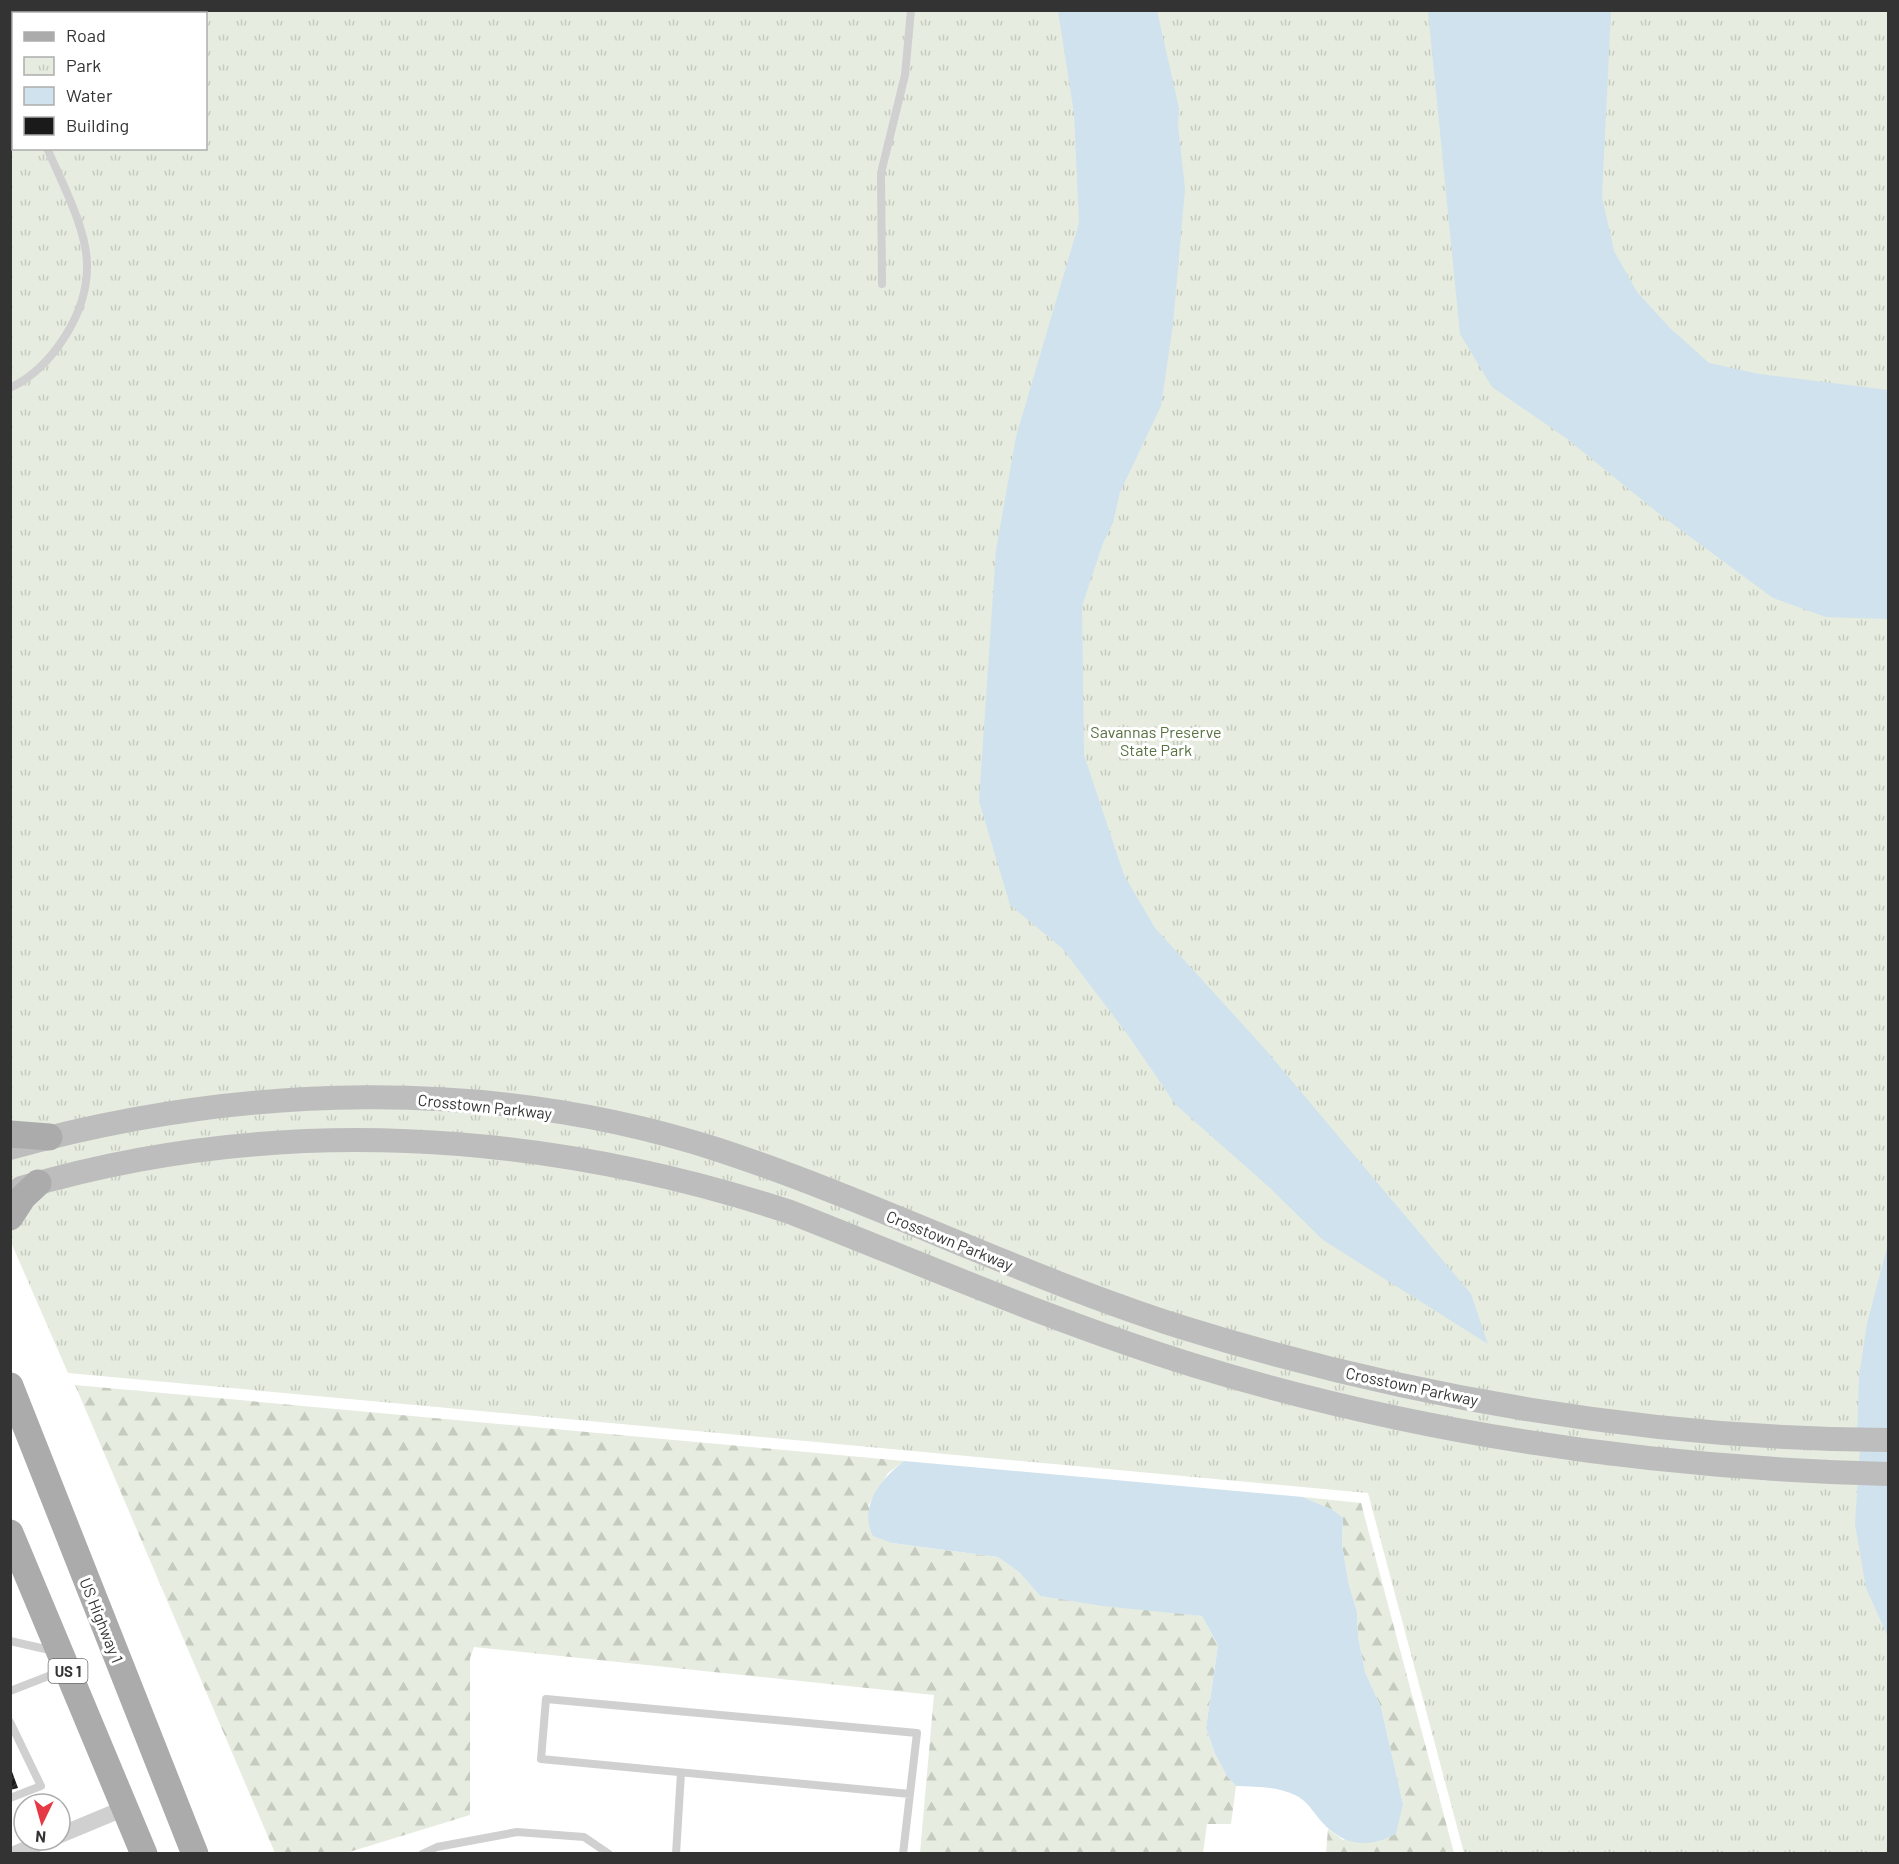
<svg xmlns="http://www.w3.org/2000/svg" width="1899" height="1864" viewBox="0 0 1899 1864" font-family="Barlow,sans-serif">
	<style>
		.forest { fill: url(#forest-firs) }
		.park { fill: url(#park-tufts) }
		.water { fill: #cfe2ee }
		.building { fill: url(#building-hatch) }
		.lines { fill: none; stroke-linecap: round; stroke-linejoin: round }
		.lane { stroke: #d0d0d0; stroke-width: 8 }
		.street { stroke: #d0d0d0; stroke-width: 16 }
		.secondary { stroke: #bdbdbd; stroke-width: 24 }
		.primary { stroke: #ababab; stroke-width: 27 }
		.labels { text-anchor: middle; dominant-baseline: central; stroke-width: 6; stroke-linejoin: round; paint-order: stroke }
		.shield { fill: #fff; stroke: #707070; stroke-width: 1.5 }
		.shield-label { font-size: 15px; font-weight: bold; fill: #333 }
		.park-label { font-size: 16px; fill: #56703f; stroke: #fff }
		.street-label { font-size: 16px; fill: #333; stroke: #fff }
	</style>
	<defs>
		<pattern id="forest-firs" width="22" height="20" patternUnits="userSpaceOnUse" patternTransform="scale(1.5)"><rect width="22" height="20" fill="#e6ecdf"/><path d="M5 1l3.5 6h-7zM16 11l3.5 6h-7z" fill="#c6cbc0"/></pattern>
		<pattern id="park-tufts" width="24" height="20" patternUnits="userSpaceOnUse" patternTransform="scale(1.5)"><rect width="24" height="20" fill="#e6ecdf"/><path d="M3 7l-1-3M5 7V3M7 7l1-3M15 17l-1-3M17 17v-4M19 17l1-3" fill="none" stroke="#c6cbc0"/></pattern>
		<pattern id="building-hatch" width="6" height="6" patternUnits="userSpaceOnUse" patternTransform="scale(1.5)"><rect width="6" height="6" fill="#1a1a1a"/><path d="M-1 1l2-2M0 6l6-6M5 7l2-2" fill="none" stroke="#333"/></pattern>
	</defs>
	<rect width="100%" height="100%" fill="#fff"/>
	<path class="forest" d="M75 1385 904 1461 888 1473 868 1506 892 1543 998 1557 1020 1573 1040 1596 1202 1616 1218 1645 1206 1728 1215 1754 1227 1776 1236 1786 1231 1824H1207L1203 1853H920L934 1695 474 1647 470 1658V1815L346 1853H275Z
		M1303 1497 1361 1503 1454 1853H1326L1328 1829 1343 1840 1403 1804 1381 1707 1365 1672 1358 1636 1357 1612 1349 1585 1342 1545 1343 1519 1333 1510Z"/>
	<path class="park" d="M67 11H1888V1853H1464L1368 1493 68 1373 10 1240V38L13 37 14 148H206V14H67Z"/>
	<path class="water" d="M1058 11H1157L1179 108 1178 125 1185 189 1173 324 1161 406 1120 492 1113 523 1103 543 1082 606 1084 755 1124 875 1155 928 1265 1049 1471 1294 1488 1344 1323 1240 1269 1187 1175 1104 1128 1035 1062 948 1010 905 979 801 996 550 1016 437 1079 223 1074 113Z
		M1428 11H1611L1602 197 1614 251 1637 292 1670 328 1709 363 1759 374 1888 390V619L1826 617 1773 598 1662 516 1566 438 1492 387 1460 334Z
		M1888 1244V1637L1866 1588 1855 1524 1860 1448 1857 1440 1859 1376 1867 1324Z
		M904 1461 1303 1497 1333 1510 1343 1518 1342 1545 1349 1585 1357 1612 1358 1636 1365 1672 1381 1707 1403 1804 1396 1834C1367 1849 1343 1846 1321 1821 1312 1811 1308 1801 1295 1795 1277 1786 1256 1787 1236 1786L1227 1776 1215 1754 1206 1728 1218 1645 1202 1616 1103 1606 1040 1596 1020 1573 998 1557 892 1543 873 1536C858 1507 881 1479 904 1461Z"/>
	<path class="building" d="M10 1766 18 1788 10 1790Z"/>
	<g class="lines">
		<path class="lane" d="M40 14 42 10
			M882 284 881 173 905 75 911 10
			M10 388C52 368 88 313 87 265 87 229 61 181 47 148
			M10 1641 54 1651
			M10 1691 64 1670
			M10 1722 41 1786 10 1798
			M422 1854 437 1847 517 1832 584 1837 609 1854
			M676 1854 681 1773
			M903 1854 917 1733 546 1699 541 1759 910 1794"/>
		<path class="street" d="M60 1835 125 1808
			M14 1854 47 1840"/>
		<path class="secondary" d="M10 1148C240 1084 490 1076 719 1150 876 1202 1024 1277 1181 1327 1409 1398 1650 1439 1888 1440
			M21 1188C275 1113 541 1130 790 1212 925 1265 1057 1323 1196 1366 1421 1435 1654 1468 1888 1474"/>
		<path class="primary" d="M10 1134 49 1137
			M10 1217 23 1197 38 1183
			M10 1386 195 1854
			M10 1533 144 1854"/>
	</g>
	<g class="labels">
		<rect class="shield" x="48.5" y="1659" width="39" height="24" rx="4.5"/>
		<g class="shield-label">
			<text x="68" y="1671">US 1</text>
		</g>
		<g class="park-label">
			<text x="1156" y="731">Savannas Preserve<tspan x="1156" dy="18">State Park</tspan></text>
		</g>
		<g class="street-label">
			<text transform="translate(485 1106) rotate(6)">Crosstown Parkway</text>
			<text transform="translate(950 1240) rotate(22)">Crosstown Parkway</text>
			<text transform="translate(1412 1386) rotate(12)">Crosstown Parkway</text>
			<text transform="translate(102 1620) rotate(68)">US Highway 1</text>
		</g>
	</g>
	<rect width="1899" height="1864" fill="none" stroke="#333333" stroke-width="24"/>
	<rect x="12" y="12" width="195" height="138" fill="#ffffff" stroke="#adadad" stroke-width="1.5"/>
	<rect x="24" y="32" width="30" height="9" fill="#ababab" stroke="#adadad" stroke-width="1.5"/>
	<text x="66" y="42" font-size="18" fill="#333333">Road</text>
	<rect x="24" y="57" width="30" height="18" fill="url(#park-tufts)" stroke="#adadad" stroke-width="1.5"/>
	<text x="66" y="72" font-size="18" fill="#333333">Park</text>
	<rect x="24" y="87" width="30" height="18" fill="#cfe2ee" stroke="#adadad" stroke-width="1.5"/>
	<text x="66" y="102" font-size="18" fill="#333333">Water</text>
	<rect x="24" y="117" width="30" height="18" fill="#1a1a1a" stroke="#adadad" stroke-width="1.5"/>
	<text x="66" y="132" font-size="18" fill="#333333">Building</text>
	<g transform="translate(42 1822) rotate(185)"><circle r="28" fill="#ffffff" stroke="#adadad" stroke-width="1.5"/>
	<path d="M0-4.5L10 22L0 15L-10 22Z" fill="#e63946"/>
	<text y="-9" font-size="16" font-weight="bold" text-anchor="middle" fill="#333333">N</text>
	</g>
</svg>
